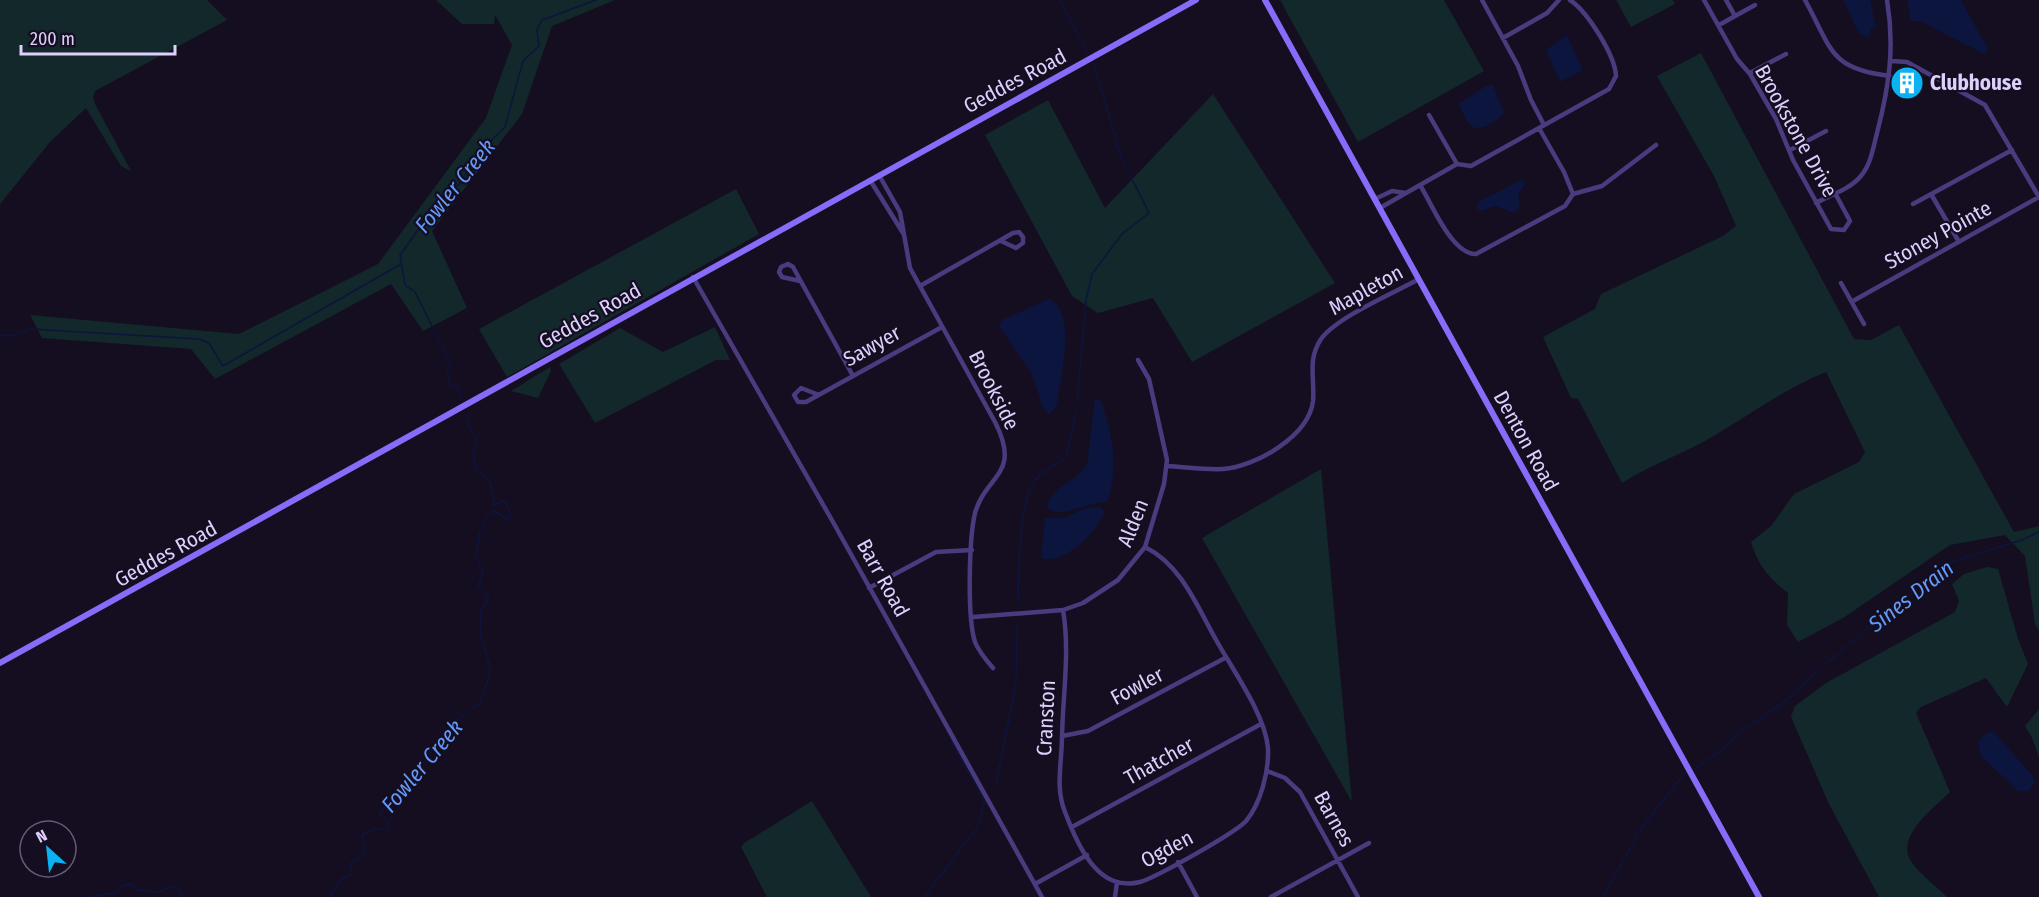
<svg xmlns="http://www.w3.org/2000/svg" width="2039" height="897" viewBox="0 0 2039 897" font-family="'Fira Sans Condensed',sans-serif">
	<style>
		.green { fill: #12282b }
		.water { fill: #0b153d }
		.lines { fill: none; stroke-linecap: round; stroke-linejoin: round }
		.stream { stroke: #0b153d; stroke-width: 1.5 }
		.street { stroke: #493b7e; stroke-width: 4.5 }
		.secondary { stroke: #876bf9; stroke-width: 6 }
		.labels { text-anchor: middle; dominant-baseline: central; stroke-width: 4.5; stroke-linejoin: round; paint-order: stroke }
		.street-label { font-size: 21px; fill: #ddd0fd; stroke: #150e21 }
		.poi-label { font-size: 21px; font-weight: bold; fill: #ddd0fd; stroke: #150e21; text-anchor: start }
		.water-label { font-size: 22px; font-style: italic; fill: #639af9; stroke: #150e21 }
	</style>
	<rect width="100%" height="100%" fill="#150e21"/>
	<path class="green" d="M0 0H207L227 20 95 91 93 97 95 104 131 171 121 166 86 108 50 142 0 204Z
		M436 0H615L552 26 522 114 432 231 467 308 423 331 391 284 215 379 191 349 42 338 30 315 239 334 378 264 486 118 512 45 495 15 494 24H462Z
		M1280 0H1444L1484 71 1358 142Z
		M1616 0H1673L1675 4 1631 27Z
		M1701 53 1854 339 1871 340 1899 325 2014 532 2039 526V631L2035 624 2025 556 2005 535 1950 545 1843 618 1798 642 1787 625 1788 593C1769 578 1758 566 1751 542L1771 526 1794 494 1859 462 1865 452 1826 372C1785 388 1744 419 1705 441 1677 456 1648 466 1622 483L1578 399 1571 398 1543 337 1595 309 1601 294 1723 236 1736 226 1714 176 1657 76Z
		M1213 94 1335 283 1192 362 1153 298 1098 313 1072 296 985 135 1048 100 1105 208Z
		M736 189 759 234 507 377 479 329Z
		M715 327 730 360H716L595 423 559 364 620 328 663 352Z
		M550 367 551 371 538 398 511 391Z
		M1321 469 1352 802 1202 538Z
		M1987 567 1998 569 2018 639 2028 664 2007 707 1986 678 1921 707 1916 713 1950 792C1934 808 1892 838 1913 864 1922 876 1936 886 1947 897H1879L1829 804 1791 717 1795 706 1826 683 1955 612 1959 601 1952 584 1964 574Z
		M2039 709V757L2032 738 2025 726Z
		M812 801 871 897H767L741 847 744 843Z"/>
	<path class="water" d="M1843 0H1870L1876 27 1871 29 1868 38 1859 33Z
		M1907 0H1961L1988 49 1987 52 1982 53 1920 21H1911Z
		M1567 35 1583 70 1560 82 1546 50Z
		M1493 85 1504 113C1499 121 1484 129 1474 128L1466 120 1459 104 1486 86Z
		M1523 179 1525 185 1518 194 1520 208 1513 213 1496 206 1480 211 1477 208 1478 202Z
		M1049 299C1078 310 1060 380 1057 405L1049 415 1043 408 1032 374 999 326 1002 320Z
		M1095 398 1101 401C1112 433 1119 466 1108 499L1106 502C1086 502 1058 521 1047 507 1055 482 1076 484 1087 464Z
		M1100 507 1105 512C1095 533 1066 565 1041 558L1045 518H1064L1086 508Z
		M1993 731 2032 775 2035 783 2028 791H2018L1981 756 1978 742 1985 734Z"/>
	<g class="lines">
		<path class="stream" d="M1060 0 1088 53
			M0 335 11 336 30 329 199 339 209 343 223 366 401 264
			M461 397 458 388 449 383 447 372 451 364 415 292 405 285 400 255 445 193 460 184 475 156 505 127 523 61 539 46 537 30 542 20 596 0
			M1077 403 1086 300 1092 274 1122 234 1149 213 1121 157 1094 64
			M1018 603C1019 573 1018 501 1036 479 1044 469 1057 465 1066 457L1076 413
			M1826 664 1884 613 1912 594 1948 563 2022 540 2039 532
			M950 739 984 800
			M1695 769 1725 747 1737 734 1783 703 1821 668
			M996 785 1016 683 1017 624
			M93 897 118 892 123 885 132 884 137 890 158 892 173 886 181 893V897
			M330 897 340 880 352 874 350 863 365 854 362 835 374 829H388L389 822 380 815 381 811 395 801 397 792 432 750 442 746 454 731 457 720 480 703 491 671 480 632 481 611 489 598 478 586 483 573 476 556 480 531 488 515 494 511 508 520 511 515 505 500 495 505 489 480 477 470 473 455 477 438 472 434 466 415
			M924 897 977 828 985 800
			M1603 897 1640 830 1684 774"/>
		<path class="street" d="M1482 0 1518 66 1531 100 1544 125
			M1704 0 1737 59 1750 74 1776 119 1793 160 1831 229 1844 230 1850 221 1835 193
			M1726 0 1735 16
			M1805 0C1832 49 1829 69 1890 76
			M1719 25 1755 5
			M1503 38 1547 13 1559 0
			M1892 61 1907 62 1985 105 2039 197
			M1763 66 1805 142
			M1750 73 1786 54
			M1429 115 1457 164 1471 166 1609 89 1616 76C1615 55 1587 11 1570 0
			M1539 128 1564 172 1573 194
			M1790 150 1826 131
			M879 175 900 212 910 268 995 422C1022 475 986 474 975 513 969 539 967 617 975 642 979 652 986 660 993 668
			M870 180 903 233
			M1420 185C1432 204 1452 255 1476 254L1565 206 1573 194 1602 186 1656 145
			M1406 193 1457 164
			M1931 194 1959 242
			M1375 199 1392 191 1406 193 1380 208
			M1816 203C1830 195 1850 189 1860 177 1871 165 1873 148 1877 133 1889 87 1895 48 1887 0
			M1913 204 2012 150
			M693 277 833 522 1042 897
			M800 281 782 277 779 272 781 267 788 264 793 267 853 376
			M1841 283 1864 324
			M920 286 1013 233 1019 232 1023 237V243L1016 248 1001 241
			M1853 301 2039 197
			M819 395 801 388 794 395 798 402H806L942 327
			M1167 466C1186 467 1205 470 1223 469 1255 467 1309 436 1313 401 1315 379 1307 360 1321 339 1337 317 1394 293 1419 279
			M869 588 936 552 972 550
			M1063 610C1070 651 1063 694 1062 736 1062 762 1055 788 1065 812 1074 836 1089 872 1114 881 1122 884 1132 884 1140 882 1157 877 1235 833 1246 821 1261 803 1269 771 1268 748 1265 714 1232 669 1215 638 1196 604 1181 565 1145 547
			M973 617 1063 610 1083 603 1118 580 1145 547 1164 484 1167 460 1149 379 1138 360
			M1062 736 1088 731 1225 658
			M1267 771 1285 778 1300 792 1358 897
			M1072 827 1261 724
			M1178 862 1197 897
			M1035 884 1087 855
			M1115 897 1117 882
			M1271 897 1369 843"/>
		<path class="secondary" d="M1265 0 1759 897
			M0 663 1196 0"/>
	</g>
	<defs>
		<symbol id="building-disc" viewBox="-11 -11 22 22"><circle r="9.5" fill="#09b2f0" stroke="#150e21"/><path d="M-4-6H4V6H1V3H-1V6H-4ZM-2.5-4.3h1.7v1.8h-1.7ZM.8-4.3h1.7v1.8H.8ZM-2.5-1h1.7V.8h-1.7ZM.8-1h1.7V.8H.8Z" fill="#fff"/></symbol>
	</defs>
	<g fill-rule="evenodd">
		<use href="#building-disc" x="1888" y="64" width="38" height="38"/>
	</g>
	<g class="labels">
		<g class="street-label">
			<text transform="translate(1015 81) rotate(-28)">Geddes Road</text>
			<text transform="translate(1796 131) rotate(61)">Brookstone Drive</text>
			<text transform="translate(1938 235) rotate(-29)">Stoney Pointe</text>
			<text transform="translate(1366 290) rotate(-29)">Mapleton</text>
			<text transform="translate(590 316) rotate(-29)">Geddes Road</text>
			<text transform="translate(872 346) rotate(-29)">Sawyer</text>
			<text transform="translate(994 390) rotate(63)">Brookside</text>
			<text transform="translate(1526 441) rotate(61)">Denton Road</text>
			<text transform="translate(1133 523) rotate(-68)">Alden</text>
			<text transform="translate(166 554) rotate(-29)">Geddes Road</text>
			<text transform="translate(883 578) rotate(61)">Barr Road</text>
			<text transform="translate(1137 686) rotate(-28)">Fowler</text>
			<text transform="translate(1046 718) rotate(-87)">Cranston</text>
			<text transform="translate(1159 761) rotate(-29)">Thatcher</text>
			<text transform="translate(1334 819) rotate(61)">Barnes</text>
			<text transform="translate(1167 849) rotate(-28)">Ogden</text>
		</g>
		<g class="poi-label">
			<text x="1930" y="83">Clubhouse</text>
		</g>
		<g class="water-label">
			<text transform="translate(455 186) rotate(-51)">Fowler Creek</text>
			<text transform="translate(1911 596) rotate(-38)">Sines Drain</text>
			<text transform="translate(422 766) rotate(-50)">Fowler Creek</text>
		</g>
	</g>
	<g transform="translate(48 849) rotate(333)"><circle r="28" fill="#150e21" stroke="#655c79" stroke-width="1.5"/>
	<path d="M0-4.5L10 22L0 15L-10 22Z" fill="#09b2f0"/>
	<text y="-9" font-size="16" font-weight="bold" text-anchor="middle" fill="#ddd0fd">N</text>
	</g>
	<path d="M21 45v9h154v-9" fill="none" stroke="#ddd0fd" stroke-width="3"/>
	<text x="30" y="45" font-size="18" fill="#ddd0fd" stroke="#150e21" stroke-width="4.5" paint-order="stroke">200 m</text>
</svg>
